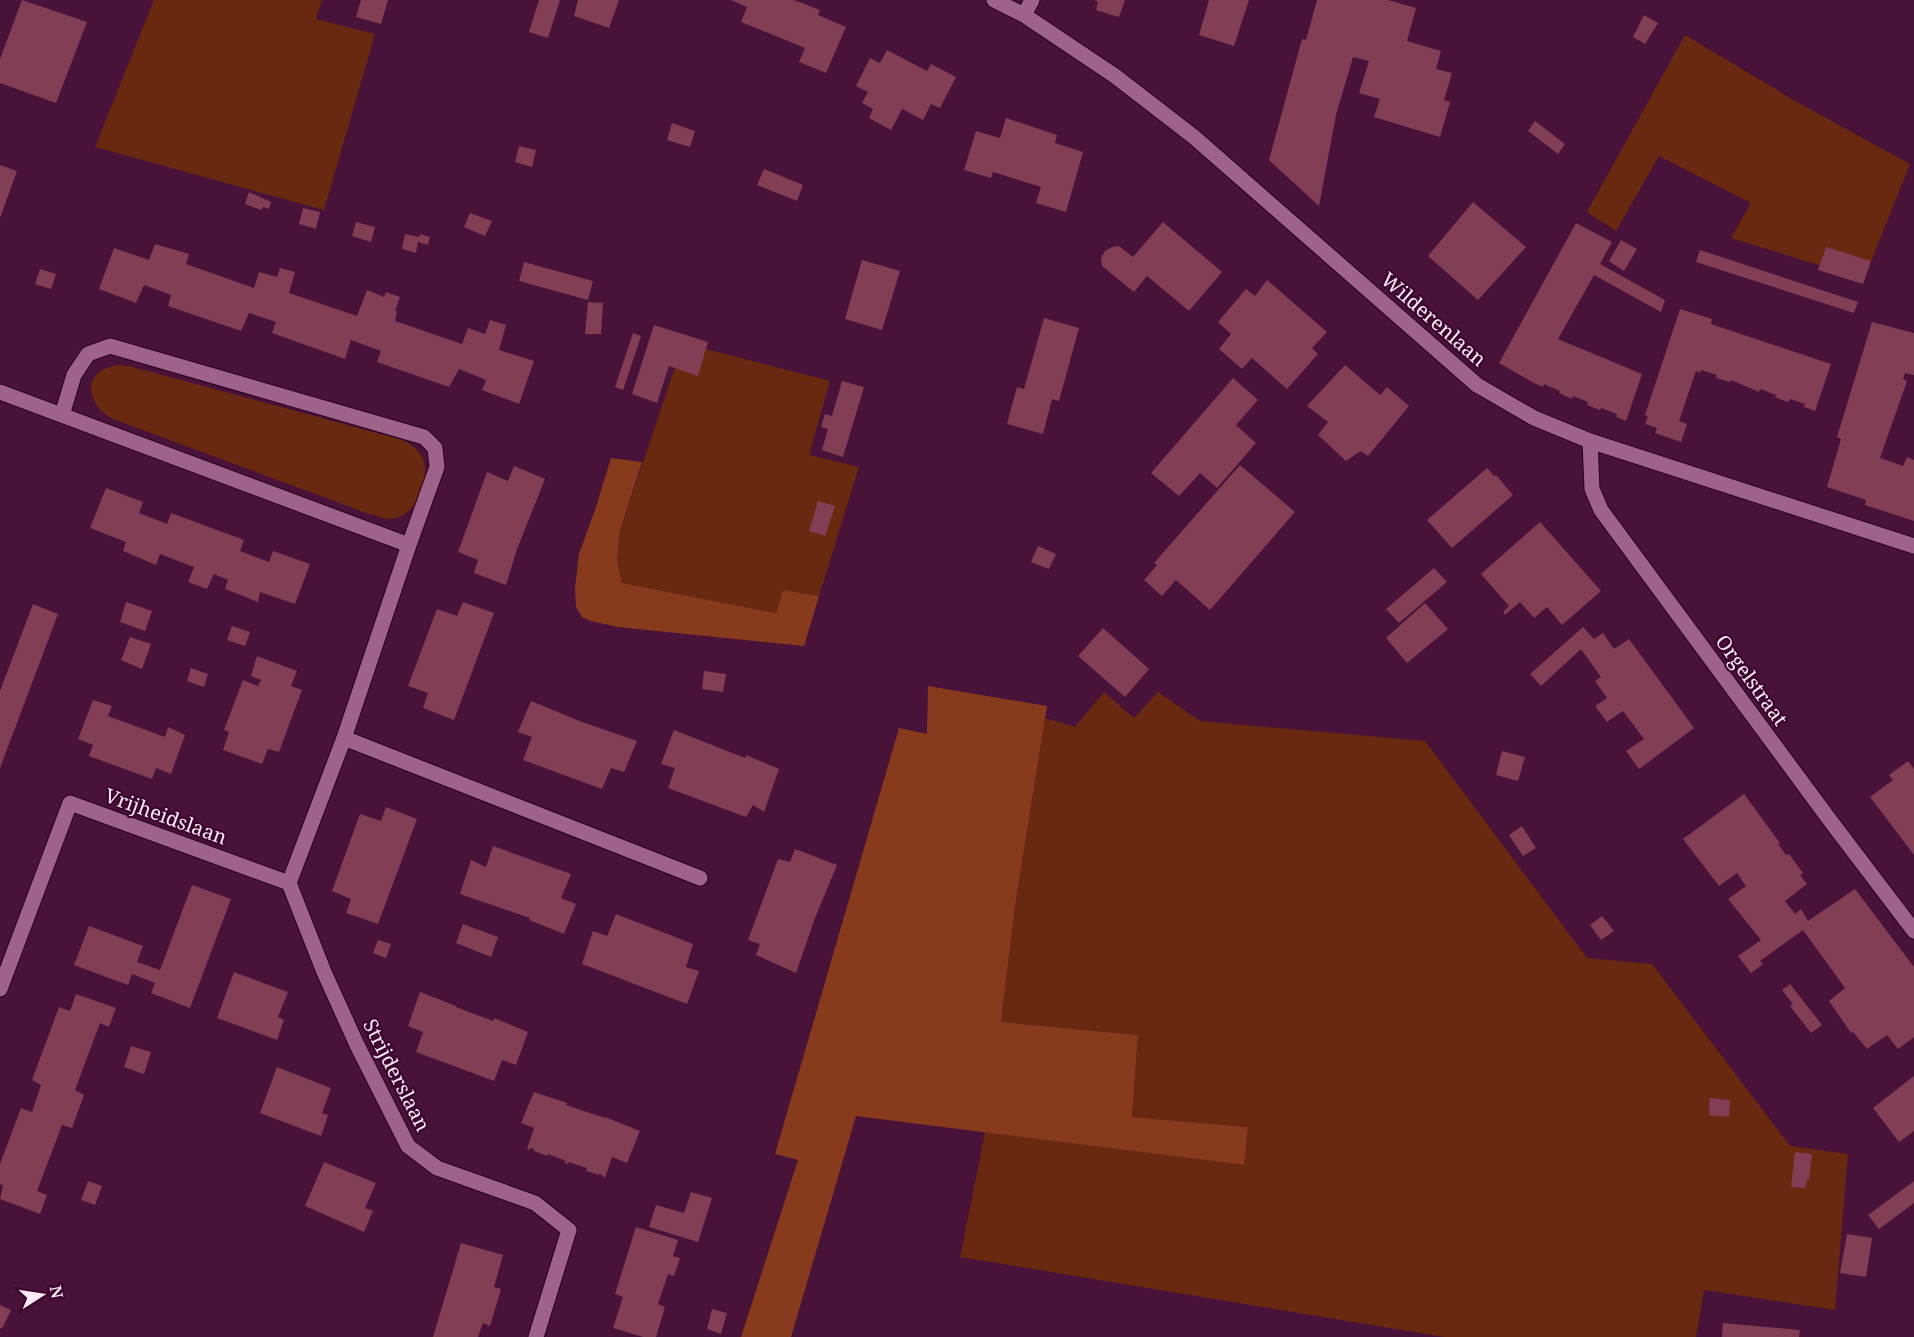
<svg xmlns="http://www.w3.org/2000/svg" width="1914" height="1337" viewBox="0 0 1914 1337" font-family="'Noto Serif',serif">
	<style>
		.green { fill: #682910 }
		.forest { fill: #873a1c }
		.building { fill: #813e54 }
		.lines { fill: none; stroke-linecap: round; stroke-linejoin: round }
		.minor-casing { stroke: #27011e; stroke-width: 17 }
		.minor { stroke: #9f628b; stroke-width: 15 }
		.labels { text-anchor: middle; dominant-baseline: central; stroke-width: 4.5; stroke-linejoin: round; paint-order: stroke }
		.street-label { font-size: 20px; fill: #fee9f6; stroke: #3c062f }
	</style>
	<rect width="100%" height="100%" fill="#481239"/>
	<path class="green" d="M154 0H322L316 19 375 34 324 210 95 147Z
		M1685 35 1797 102 1910 164 1864 279 1731 238 1751 203 1659 156 1616 231 1587 212Z
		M683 343 830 381 809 455 859 467 819 596 783 590 776 613 622 583 617 560 620 531Z
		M118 365 129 366 403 440C411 444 419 450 423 459 432 482 415 520 387 519 382 518 375 515 369 514L113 419C84 404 82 370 118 365Z
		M1104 692 1134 718 1158 692 1200 721 1425 741 1587 958 1652 964 1790 1146 1848 1154 1835 1310 1704 1290 1696 1337H1444L960 1257 985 1132 1244 1165 1248 1127 1132 1117 1138 1035 1001 1022 1015 906 1045 718 1075 727Z"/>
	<path class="forest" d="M611 458 642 462 620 531 617 560 622 583 776 613 783 590 819 596 804 646 618 627 591 621 582 617 576 607 575 588 579 554 596 507Z
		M928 686 1047 706 1015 906 1001 1022 1138 1035 1132 1117 1248 1127 1244 1165 856 1116 791 1337H741L798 1160 775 1154 899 728 927 734Z"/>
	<path class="building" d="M22 0 87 22 56 103 0 83V59Z
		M361 0H388L381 24 356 17Z
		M539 0H560L548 38 529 32Z
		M578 0H619L609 28 574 16Z
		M731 0H794L820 10 818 15 846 27 826 73 799 62 805 48 741 22 747 7Z
		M1094 0H1125L1119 17 1096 10 1098 2Z
		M1209 0H1249L1234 46 1199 35Z
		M1317 0H1388L1416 8 1407 41 1441 51 1436 69 1452 73 1444 100 1450 102 1440 137 1374 117 1380 99 1359 93 1369 61 1353 57 1336 115 1319 206 1269 160 1302 39 1306 40Z
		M1644 15 1658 23 1645 44 1633 37Z
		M887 50 927 71 931 64 956 77 940 108 931 104 923 120 902 109 891 130 869 118 873 109 862 103 868 92 856 86 870 58 880 63Z
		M1006 118 1057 135 1055 143 1083 152 1066 212 1036 203 1041 187 993 172 991 178 964 170 976 131 1000 138Z
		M1535 121 1565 144 1558 154 1528 131Z
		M672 123 695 131 690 147 667 140Z
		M519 146 536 150 532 167 515 162Z
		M0 165 17 171 0 218Z
		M764 169 803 185 797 201 757 185Z
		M249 192 271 202 269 209 263 207 261 210 245 204Z
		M1473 202 1526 247 1478 300 1428 256Z
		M303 208 320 212 316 229 299 224Z
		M470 213 492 221 485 236 464 227Z
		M356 222 375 227 371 242 352 236Z
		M1163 222 1222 272 1189 311 1147 276 1134 292 1102 266 1101 258 1105 251 1112 247 1119 246 1133 257Z
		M1576 223 1612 242 1600 264 1665 300 1661 312 1594 275 1558 339 1642 374 1626 421 1616 417 1617 414 1601 408 1600 410 1587 405 1588 402 1573 396 1572 399 1559 393 1560 391 1544 384 1543 387 1534 383 1499 363Z
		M405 234 419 237 420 234 430 237 428 245 418 242 416 253 402 249Z
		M1621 240 1637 249 1624 271 1609 261Z
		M155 244 189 254 186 264 254 288 259 272 277 277 280 268 295 272 289 293 357 316 367 290 384 297 386 292 400 297 395 311H397L395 321 462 344 468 328 485 334 490 320 506 325 499 350 534 361 519 404 482 390 486 380 459 369 449 387 377 362 381 351 351 340 345 359 272 333 276 322 249 313 241 331 168 306 171 295 144 285 136 303 99 289 114 248 149 260Z
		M1826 247 1871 261 1863 284 1818 270Z
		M1700 250 1858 302 1854 313 1696 262Z
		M862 260 900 271 882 330 845 319Z
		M524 262 593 281 588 300 519 281Z
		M40 269 56 274 51 289 35 284Z
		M1267 280 1327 332 1312 348 1318 354 1287 389 1252 358 1242 369 1219 349 1231 334 1218 322 1246 289 1255 296Z
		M588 302 603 303 601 334H585Z
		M1680 309 1712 319 1711 324 1831 364 1815 411 1804 407 1805 404 1790 399 1788 402 1775 397 1776 395 1760 389 1759 392 1731 380 1730 382 1716 378 1717 375 1701 370 1700 373 1696 371 1679 421 1687 424 1681 442 1655 433 1657 428 1645 424 1648 416 1645 415Z
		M1044 318 1079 328 1059 401 1052 399 1043 434 1007 424 1017 387 1024 389Z
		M1872 322 1914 333V375L1905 373 1903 379 1907 381 1880 458 1903 466 1907 457 1914 460V521L1865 505 1866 500 1827 487 1841 439 1837 437Z
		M654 325 708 342 698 376 669 366 657 403 632 394Z
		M633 333 641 336 623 390 615 387Z
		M1345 365 1380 395 1387 387 1409 406 1368 456 1361 451 1346 461 1318 435 1328 422 1307 406Z
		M1233 378 1258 400 1236 425 1256 443 1217 488 1200 473 1179 496 1151 473Z
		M842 381 864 387 843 457 822 450 828 429 821 427 825 414 832 416Z
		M1240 465 1295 512 1210 610 1176 580 1162 596 1144 580 1157 565 1154 563Z
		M514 466 545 479 517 549 506 585 474 573 478 560 458 552 487 472 508 481Z
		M1487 468 1494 476 1496 475 1513 495 1452 548 1427 520Z
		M106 488 143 502 139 513 167 524 171 513 244 540 240 551 269 562 273 551 310 564 295 604 260 592 258 602 225 589 228 580 214 574 207 589 188 582 194 567 160 554 156 565 123 551 126 542 90 528Z
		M818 501 835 506 825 536 809 531Z
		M1540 522 1601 591 1562 625 1547 607 1534 618 1520 602 1505 615 1503 612 1509 606 1481 574Z
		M1038 546 1056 554 1049 569 1031 562Z
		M1434 568 1447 582 1399 623 1386 609Z
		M126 602 152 611 145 631 120 622Z
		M463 602 494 613 454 720 423 708 428 693 408 686 437 609 457 616Z
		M1425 603 1448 629 1407 663 1386 638Z
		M33 604 58 614 0 768V691Z
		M232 626 250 632 245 646 227 640Z
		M1583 627 1594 639 1603 633 1614 649 1629 639 1694 728 1639 769 1626 751 1644 739 1623 711 1607 722 1595 706 1607 698 1595 681 1601 677 1581 649 1541 686 1530 674Z
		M1103 628 1149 669 1125 697 1078 656Z
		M130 637 151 644 142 669 121 660Z
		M257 656 297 671 291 686 302 690 279 752 268 749 262 764 223 750 229 732 224 730 243 680 258 686 261 680 251 676Z
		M191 668 208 674 204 687 187 681Z
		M704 671 726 674 723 692 702 689Z
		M93 700 112 706 108 716 165 737 168 727 185 735 171 774 156 768 152 779 89 756 93 745 78 739Z
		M531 701 582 722 637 741 624 772 611 768 602 789 523 760 532 737 518 732Z
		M674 730 745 758 746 755 779 769 764 812 753 805 746 817 668 788 675 768 661 764Z
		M1502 751 1525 757 1518 781 1496 775Z
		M1908 761 1914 769V855L1870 797 1893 780 1889 775Z
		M1744 794 1780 843 1778 844 1786 855 1789 854 1803 873 1800 875 1807 884 1785 901 1795 914 1801 909 1808 921 1855 889 1914 967V1037L1898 1049 1887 1035 1867 1049 1853 1032 1851 1033 1829 1001 1845 988 1803 930 1760 961 1763 964 1751 973 1738 956 1761 940 1728 899 1746 886 1737 873 1719 886 1683 839Z
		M386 807 417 819 378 924 346 913 351 899 332 891 360 814 381 821Z
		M1522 826 1536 848 1523 856 1509 835Z
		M493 846 571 874 561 898 576 904 564 934 529 920 530 918 460 894 471 860 486 867Z
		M795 849 837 865 815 918 796 973 756 955 760 944 748 940 778 859 790 862Z
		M192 885 231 899 190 1008 151 993 155 983 132 974 128 985 74 965 89 926 143 946 137 962 160 970Z
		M616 914 693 944 686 967 699 971 687 1004 582 964 593 931 607 936Z
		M1602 916 1614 931 1601 940 1590 925Z
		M463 924 498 937 491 957 456 943Z
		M378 940 391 944 386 958 373 953Z
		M234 972 288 992 278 1017 284 1020 277 1040 217 1018Z
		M1790 984 1822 1025 1811 1033 1790 1006 1793 1004 1782 990Z
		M420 992 456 1006V1007L493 1021 494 1018 528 1032 516 1065 502 1060 494 1081 416 1052 423 1032 408 1026Z
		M76 994 116 1008 109 1027 100 1023 75 1090 84 1095 72 1128 62 1125 37 1191 47 1195 40 1214 0 1199 3 1185 0 1184V1164L21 1108 32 1112 41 1085 32 1080 59 1007 70 1011Z
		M131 1046 151 1052 144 1074 124 1067Z
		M277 1067 331 1088 322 1113 328 1115 321 1136 260 1113Z
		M1914 1076V1131L1899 1142 1873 1108Z
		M534 1092 567 1103 566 1105 605 1118V1117L640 1131 627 1163 612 1157 605 1178 599 1173V1175L586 1171 587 1168 569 1162 567 1164 564 1163 566 1161 548 1154 547 1156 534 1151V1149L531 1148 529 1150 527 1149 534 1128 521 1123Z
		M1710 1098 1730 1100 1729 1117 1709 1115Z
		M1795 1152 1812 1154 1809 1180 1807 1179 1806 1188 1791 1187Z
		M324 1162 376 1183 365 1208 373 1211 364 1232 305 1206Z
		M88 1181 102 1186 95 1205 81 1200Z
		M1914 1181V1203L1879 1229 1868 1215Z
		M691 1192 712 1198 698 1242 649 1227 656 1205 684 1213Z
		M636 1227 678 1240 673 1256 680 1258 674 1276 668 1274 658 1304 665 1307 656 1337H643L613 1328 623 1297 615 1294Z
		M1847 1234 1872 1238 1866 1277 1840 1273Z
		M461 1243 503 1255 494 1287 501 1289 490 1326 483 1323 478 1337H433Z
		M0 1305 11 1310 2 1329 0 1328Z
		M712 1309 727 1313 721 1334 707 1329Z
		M1723 1323 1800 1330 1799 1337H1722Z"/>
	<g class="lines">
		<defs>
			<path id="minor" d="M994 0 1024 15 1115 76 1194 137 1477 385 1534 418 1590 441 1914 546
				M1024 15 1032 0
				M0 392 409 545 344 738 289 883
				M62 415 74 375 88 354 110 346 424 437 435 448 437 467 409 545
				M1590 441 1592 489 1601 510 1829 819 1914 931
				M344 738 700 878
				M289 883 324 972 357 1045 408 1146 437 1168 535 1203 569 1230 536 1337
				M0 989 70 803 289 883"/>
		</defs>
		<use href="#minor" class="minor-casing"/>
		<use href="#minor" class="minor"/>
	</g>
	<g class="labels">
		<g class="street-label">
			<text transform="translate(1434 319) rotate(41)">Wilderenlaan</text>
			<text transform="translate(1752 680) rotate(54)">Orgelstraat</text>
			<text transform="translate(166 816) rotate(20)">Vrijheidslaan</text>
			<text transform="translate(397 1075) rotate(63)">Strijderslaan</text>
		</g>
	</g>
	<g transform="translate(42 1295) rotate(78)" stroke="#3c062f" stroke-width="4.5" paint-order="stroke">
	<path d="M0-4.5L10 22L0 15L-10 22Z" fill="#fee9f6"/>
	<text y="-9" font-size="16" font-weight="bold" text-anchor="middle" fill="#fee9f6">N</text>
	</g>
</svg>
